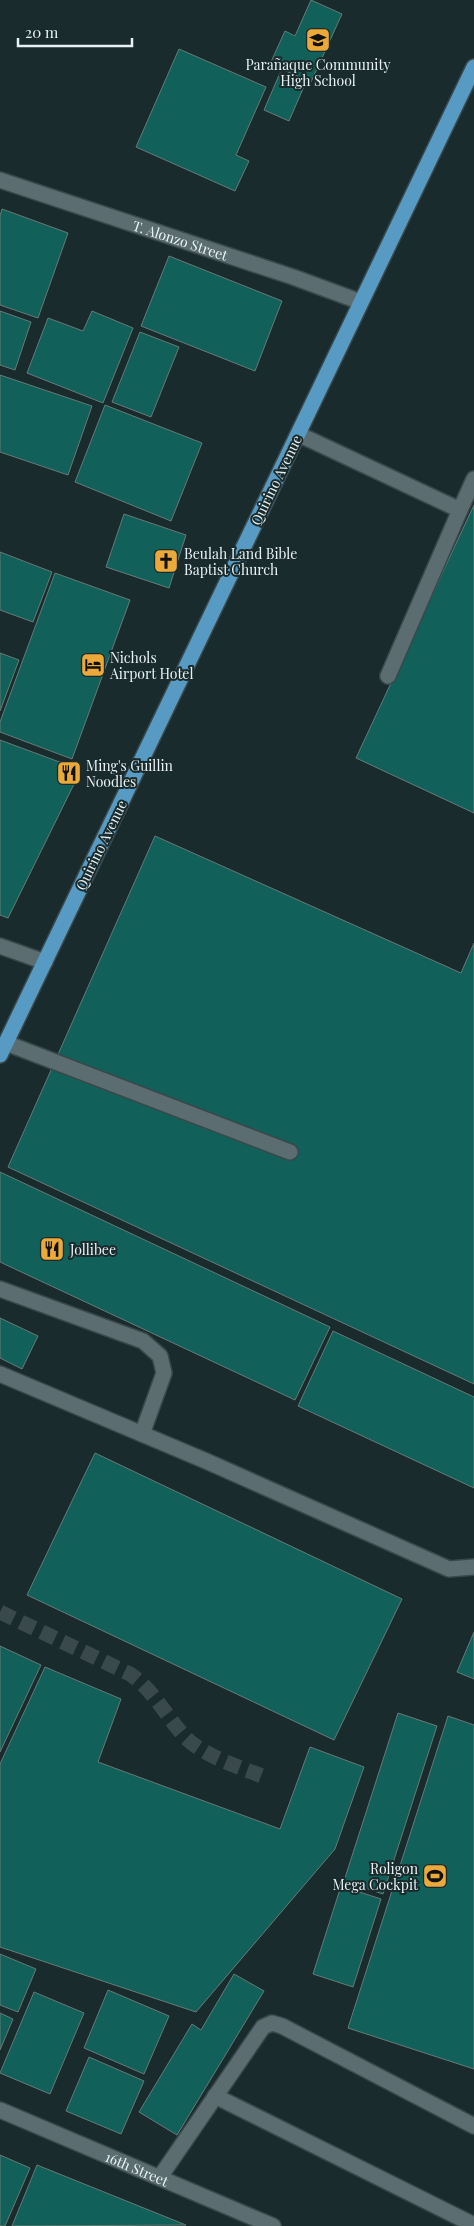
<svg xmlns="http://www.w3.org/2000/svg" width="474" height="2226" viewBox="0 0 474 2226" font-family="'Playfair Display',serif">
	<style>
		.building { fill: #116059; stroke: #677a77 }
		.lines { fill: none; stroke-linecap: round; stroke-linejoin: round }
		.minor-tunnel { stroke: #39494c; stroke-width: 15; stroke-dasharray: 15 8; stroke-linecap: butt }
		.minor-casing { stroke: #3a484b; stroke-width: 18 }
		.major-casing { stroke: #3a484b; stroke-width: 18 }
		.minor { stroke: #5b6d71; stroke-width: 15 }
		.major { stroke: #579bc4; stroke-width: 15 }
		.labels { text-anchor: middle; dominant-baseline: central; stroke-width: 4; stroke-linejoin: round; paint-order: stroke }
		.poi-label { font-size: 14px; fill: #e7f1f3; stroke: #1a2b2e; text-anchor: start }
		.street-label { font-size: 14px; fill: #e7f1f3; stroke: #1a2b2e }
	</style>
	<rect width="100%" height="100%" fill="#1a2b2e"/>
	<path class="building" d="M311 0 342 14 311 82 270 64 285 31 295 36Z
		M179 49 266 87 236 155 249 161 235 191 136 147Z
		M280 73 305 84 289 121 264 110Z
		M2 209 68 233 38 318 0 305V216Z
		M169 256 282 301 255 371 141 326Z
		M0 311 31 322 15 370 0 365Z
		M92 311 133 328 103 403 27 373 48 318 83 331Z
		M140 332 179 347 151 417 112 402Z
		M0 375 92 406 68 475 0 452Z
		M105 405 202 443 171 521 75 482Z
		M474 505V813L356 758Z
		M124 514 186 535 169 588 106 567Z
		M0 552 52 572 33 622 0 610Z
		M55 573 130 600 72 759 0 732V722Z
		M0 653 19 660 0 711Z
		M0 740 81 770 8 918 0 915Z
		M155 836 461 973 474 943V1384L8 1167Z
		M0 1172 330 1327 295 1400 0 1262Z
		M0 1318 38 1336 22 1369 0 1358Z
		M333 1331 474 1397V1488L298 1406Z
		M95 1453 402 1599 334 1740 27 1595Z
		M474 1632V1679L457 1672Z
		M0 1646 41 1665 0 1752Z
		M45 1667 121 1699 98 1762 280 1829 310 1747 364 1767 335 1849 196 2012 0 1947V1764Z
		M398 1713 437 1726 383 1894 344 1881Z
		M448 1716 474 1725V2069L348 2028Z
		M341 1886 381 1899 353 1987 313 1974Z
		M0 1954 36 1969 18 2012 0 2005Z
		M234 1974 264 1991 177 2135 139 2112 192 2024 201 2030Z
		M108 1990 169 2016 144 2074 84 2048Z
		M34 1992 84 2013 50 2094 0 2073Z
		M0 2013 13 2019 0 2050Z
		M89 2057 144 2081 121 2134 66 2111Z
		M0 2155 30 2168 5 2226H0Z
		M37 2165 186 2225 12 2226Z"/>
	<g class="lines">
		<path class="minor-tunnel" d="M0 1612 130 1674C155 1691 166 1717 186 1738 206 1757 237 1766 262 1776"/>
		<defs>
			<g id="minor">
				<path id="s1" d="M0 180 293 277 361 302"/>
				<path d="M298 434 460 510 474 479"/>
				<path d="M388 676 460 510"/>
				<path d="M0 946 45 962"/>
				<path d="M6 1043 290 1152"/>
				<path d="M0 1289 143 1341 160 1356 164 1373 142 1434"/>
				<path d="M0 1374 206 1461 449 1569 474 1567"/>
				<path d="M215 2096 474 2225"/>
				<path id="s2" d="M0 2110 273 2226"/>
				<path d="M160 2177 263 2027 272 2023 282 2026 474 2126"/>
			</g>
			<path id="major" d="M0 1055 474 67"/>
		</defs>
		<use href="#minor" class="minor-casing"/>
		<use href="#major" class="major-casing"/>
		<use href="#minor" class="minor"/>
		<use href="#major" class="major"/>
	</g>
	<defs>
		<symbol id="school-square" viewBox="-11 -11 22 22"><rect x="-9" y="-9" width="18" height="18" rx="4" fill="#eba939" stroke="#1a2b2e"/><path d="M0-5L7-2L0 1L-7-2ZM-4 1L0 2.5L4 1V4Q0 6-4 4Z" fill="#111"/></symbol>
		<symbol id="church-square" viewBox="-11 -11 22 22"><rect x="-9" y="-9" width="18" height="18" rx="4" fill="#eba939" stroke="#1a2b2e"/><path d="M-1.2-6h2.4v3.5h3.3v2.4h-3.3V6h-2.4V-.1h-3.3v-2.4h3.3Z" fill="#111"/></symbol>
		<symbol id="hotel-square" viewBox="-11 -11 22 22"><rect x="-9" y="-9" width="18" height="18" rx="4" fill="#eba939" stroke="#1a2b2e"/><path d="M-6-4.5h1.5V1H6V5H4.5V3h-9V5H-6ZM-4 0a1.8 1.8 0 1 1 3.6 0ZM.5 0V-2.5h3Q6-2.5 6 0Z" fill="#111"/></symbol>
		<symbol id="restaurant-square" viewBox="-11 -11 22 22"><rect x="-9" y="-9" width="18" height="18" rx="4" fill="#eba939" stroke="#1a2b2e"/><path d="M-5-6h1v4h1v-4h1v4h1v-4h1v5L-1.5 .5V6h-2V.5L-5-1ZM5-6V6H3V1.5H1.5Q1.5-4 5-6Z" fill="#111"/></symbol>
		<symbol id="stadium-square" viewBox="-11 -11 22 22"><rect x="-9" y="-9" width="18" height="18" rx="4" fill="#eba939" stroke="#1a2b2e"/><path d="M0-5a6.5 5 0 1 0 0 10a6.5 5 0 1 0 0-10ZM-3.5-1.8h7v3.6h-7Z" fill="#111"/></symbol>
	</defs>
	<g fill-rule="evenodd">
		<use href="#school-square" x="304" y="26" width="28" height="28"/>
		<use href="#church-square" x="152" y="547" width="28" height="28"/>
		<use href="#hotel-square" x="79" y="651" width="28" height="28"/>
		<use href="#restaurant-square" x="55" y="759" width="28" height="28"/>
		<use href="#restaurant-square" x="38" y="1235" width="28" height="28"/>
		<use href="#stadium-square" x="421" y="1862" width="28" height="28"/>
	</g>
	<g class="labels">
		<g class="poi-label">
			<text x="318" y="64" text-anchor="middle">Parañaque Community<tspan x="318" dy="16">High School</tspan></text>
			<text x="184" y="553">Beulah Land Bible<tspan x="184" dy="16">Baptist Church</tspan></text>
			<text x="110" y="657">Nichols<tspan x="110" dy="16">Airport Hotel</tspan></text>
			<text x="86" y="765">Ming's Guillin<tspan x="86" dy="16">Noodles</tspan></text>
			<text x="70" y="1249">Jollibee</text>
			<text x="418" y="1868" text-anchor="end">Roligon<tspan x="418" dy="16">Mega Cockpit</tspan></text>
		</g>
		<g class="street-label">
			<text stroke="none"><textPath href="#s1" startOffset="190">T. Alonzo Street</textPath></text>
			<text transform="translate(276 480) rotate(-64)">Quirino Avenue</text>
			<text transform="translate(101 845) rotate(-64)">Quirino Avenue</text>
			<text stroke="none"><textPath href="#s2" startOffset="149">16th Street</textPath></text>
		</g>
	</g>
	<path d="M18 38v8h114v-8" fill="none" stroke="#e7f1f3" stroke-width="2.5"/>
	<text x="25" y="38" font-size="15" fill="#e7f1f3" stroke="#1a2b2e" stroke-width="4" paint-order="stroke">20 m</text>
</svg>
